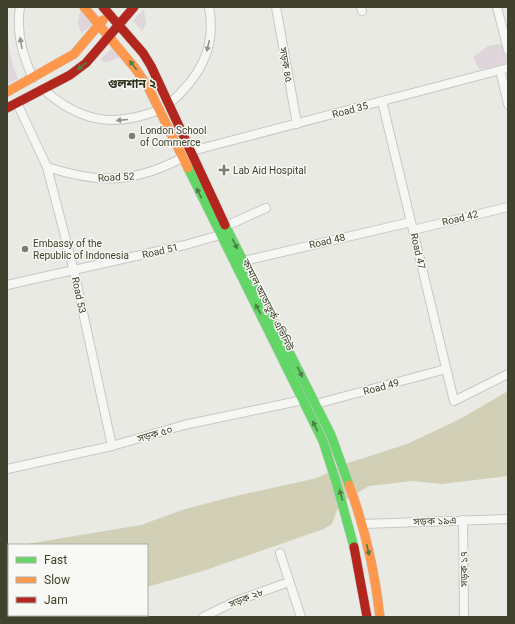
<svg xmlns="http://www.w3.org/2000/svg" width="515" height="624" viewBox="0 0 515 624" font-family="Roboto,'Noto Sans Bengali',sans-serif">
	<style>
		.green { fill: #ded6da }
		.water { fill: #d2cfb7 }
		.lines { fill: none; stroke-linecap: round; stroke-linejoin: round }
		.street-casing { stroke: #c8c8c3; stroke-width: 10 }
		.fast-casing { stroke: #c8c8c3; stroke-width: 10 }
		.slow-casing { stroke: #c8c8c3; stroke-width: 10 }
		.jam-casing { stroke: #c8c8c3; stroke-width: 10 }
		.street { stroke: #f6f6f5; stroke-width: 8 }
		.fast { stroke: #63d668; stroke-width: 9 }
		.slow { stroke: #ff974d; stroke-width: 9 }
		.jam { stroke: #b3261e; stroke-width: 9 }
		.oneway { fill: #929387 }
		.oneway2 { fill: #4e7d45 }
		.poi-dot { fill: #7c7d6d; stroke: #f8f8f4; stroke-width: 1.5 }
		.labels { text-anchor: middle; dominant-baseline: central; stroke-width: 3; stroke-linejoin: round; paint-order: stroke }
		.street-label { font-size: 10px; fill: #40422d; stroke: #f8f8f4 }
		.poi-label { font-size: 10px; fill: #40422d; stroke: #f8f8f4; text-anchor: start }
		.quarter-label { font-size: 12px; font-weight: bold; fill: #31331f; stroke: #f8f8f4 }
	</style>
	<rect width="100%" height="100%" fill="#eaeae5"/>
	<path class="green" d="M144 9 146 24 142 31 133 21Z
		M80 11 92 25 81 34 78 23Z
		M8 38 12 64 18 79 7 84Z
		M499 44 506 47 508 62 494 67 479 69 473 57 488 46Z
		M112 48 120 57 108 62H104L101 59Z"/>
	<path class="water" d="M508 391V476L442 484 413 481 369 486 347 499 337 510 332 524 324 529 203 571 147 587V545H20L141 525 182 510 227 498 317 478 348 463 407 444 460 419Z
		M7 548H9V615H47L39 617H7Z"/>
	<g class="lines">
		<defs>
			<path id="street" d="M20 7C16 32 22 55 33 78
				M276 7 297 124
				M361 7 362 11
				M497 7 508 50
				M500 70 508 104
				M43 89C80 122 114 128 159 110
				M382 101 454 401 508 374
				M17 103 47 167 74 271 112 446
				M169 104C199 78 217 48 209 7
				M192 151 508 68
				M47 167C99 184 134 183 182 158
				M226 226 266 208
				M413 230 508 207
				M244 261 411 222
				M7 285 185 245 220 235
				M316 404 446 369
				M7 469 112 446 184 425 303 400
				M463 520 464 617
				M363 524 508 519
				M280 553 301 617
				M93 615 95 617
				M203 617 236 601 289 582"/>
			<path id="fast" d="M188 168 323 441 337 485 354 547
				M225 225 331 435 349 485"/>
			<path id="slow" d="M84 7 135 68 148 87 188 168
				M7 92 74 54 103 20
				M349 485C365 528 375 571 380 617"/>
			<path id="jam" d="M103 7 143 53 151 66 225 225
				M7 108 70 75 86 63 134 7
				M354 547 367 617"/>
		</defs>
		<use href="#street" class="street-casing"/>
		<use href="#fast" class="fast-casing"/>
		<use href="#slow" class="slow-casing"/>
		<use href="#jam" class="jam-casing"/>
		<use href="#street" class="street"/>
		<use href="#fast" class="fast"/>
		<use href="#slow" class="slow"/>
		<use href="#jam" class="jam"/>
	</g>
	<defs><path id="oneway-solid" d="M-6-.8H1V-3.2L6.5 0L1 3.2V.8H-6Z"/></defs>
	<g class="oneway">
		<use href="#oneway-solid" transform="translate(21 43) rotate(-100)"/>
		<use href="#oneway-solid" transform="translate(208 46) rotate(103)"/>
		<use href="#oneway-solid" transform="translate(122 120) rotate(175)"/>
	</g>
	<g class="oneway2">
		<use href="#oneway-solid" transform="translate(133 65) rotate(-128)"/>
		<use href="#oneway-solid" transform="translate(82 66) rotate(142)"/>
		<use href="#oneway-solid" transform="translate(199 193) rotate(-116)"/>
		<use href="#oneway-solid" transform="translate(235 244) rotate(63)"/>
		<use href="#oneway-solid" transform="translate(258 309) rotate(-117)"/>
		<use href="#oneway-solid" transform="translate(300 372) rotate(63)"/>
		<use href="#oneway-solid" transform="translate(315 426) rotate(-116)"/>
		<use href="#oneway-solid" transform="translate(341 495) rotate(-106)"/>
		<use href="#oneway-solid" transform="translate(368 550) rotate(77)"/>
	</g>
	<g class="poi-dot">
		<circle cx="132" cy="136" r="4"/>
		<path d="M222 164h4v4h4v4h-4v4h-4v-4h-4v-4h4z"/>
		<circle cx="25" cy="249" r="4"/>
	</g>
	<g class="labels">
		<g class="street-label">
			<text transform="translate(286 65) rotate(80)">সড়ক ৪৫</text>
			<text transform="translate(350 110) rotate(-15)">Road 35</text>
			<text transform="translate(116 177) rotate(-3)">Road 52</text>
			<text transform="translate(460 218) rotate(-14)">Road 42</text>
			<text transform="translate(327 241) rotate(-13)">Road 48</text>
			<text transform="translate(160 251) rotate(-13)">Road 51</text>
			<text transform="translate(418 251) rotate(77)">Road 47</text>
			<text transform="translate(79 295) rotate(78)">Road 53</text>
			<text transform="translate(268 305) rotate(63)">কামাল আতাতুর্ক এভিনিউ</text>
			<text transform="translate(381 387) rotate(-15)">Road 49</text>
			<text transform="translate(155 434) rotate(-16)">সড়ক ৫০</text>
			<text transform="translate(435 521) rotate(-2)">সড়ক ১৯এ</text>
			<text transform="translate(464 569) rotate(-91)">সড়ক ১৭</text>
			<text transform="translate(246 598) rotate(-22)">সড়ক ২৮</text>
		</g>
		<g class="poi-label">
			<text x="140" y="130">London School<tspan x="140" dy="12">of Commerce</tspan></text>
			<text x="233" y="170">Lab Aid Hospital</text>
			<text x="33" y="243">Embassy of the<tspan x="33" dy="12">Republic of Indonesia</tspan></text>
		</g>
		<g class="quarter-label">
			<text x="132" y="84">গুলশান ২</text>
		</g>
	</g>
	<rect width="515" height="624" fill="none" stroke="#40422d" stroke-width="16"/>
	<rect x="8" y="544" width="140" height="72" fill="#f8f8f4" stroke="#aeafa4"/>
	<rect x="16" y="557" width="20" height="6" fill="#63d668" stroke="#aeafa4"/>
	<text x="44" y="564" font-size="12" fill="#40422d">Fast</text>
	<rect x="16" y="577" width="20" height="6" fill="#ff974d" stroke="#aeafa4"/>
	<text x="44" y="584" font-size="12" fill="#40422d">Slow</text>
	<rect x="16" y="597" width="20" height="6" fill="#b3261e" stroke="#aeafa4"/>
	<text x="44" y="604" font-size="12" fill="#40422d">Jam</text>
</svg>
